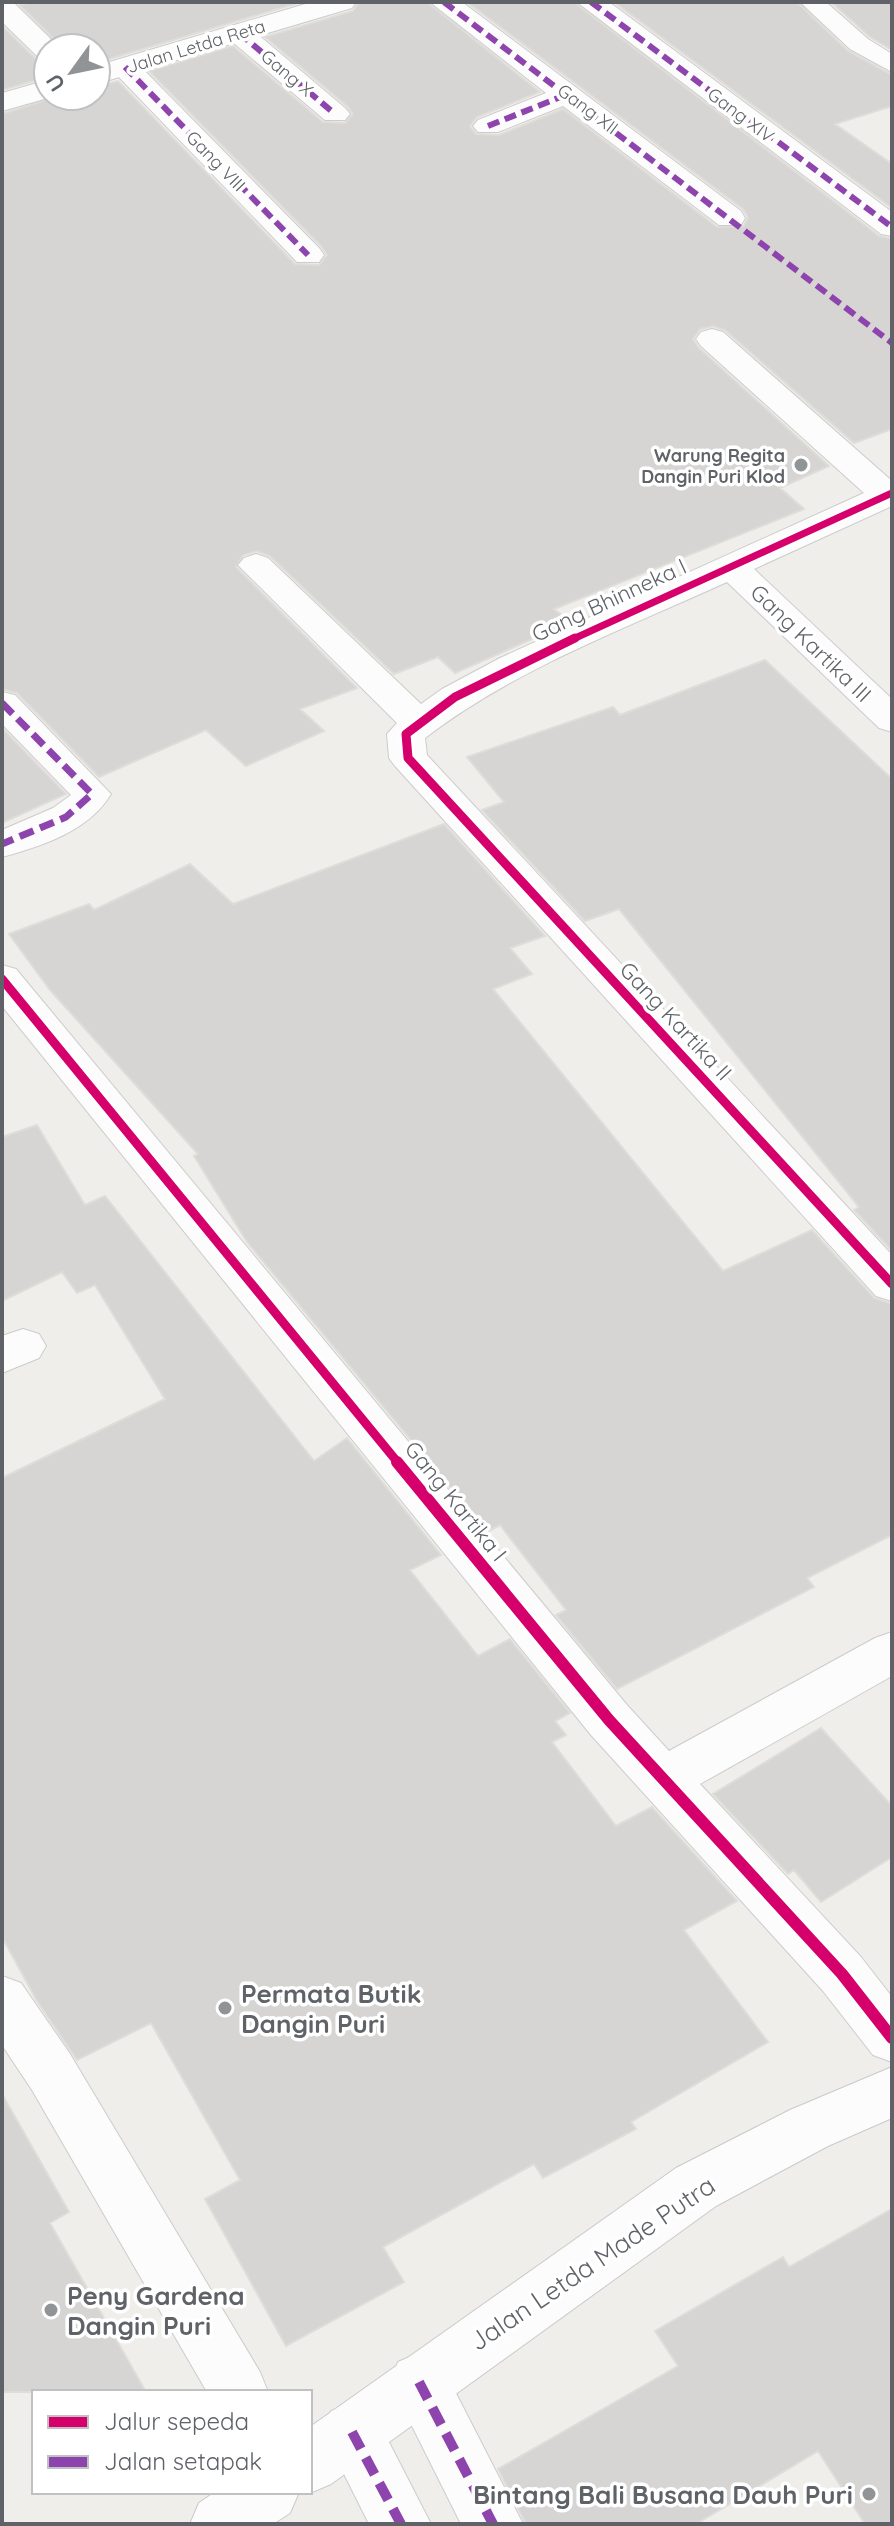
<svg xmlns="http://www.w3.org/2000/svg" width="894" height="2526" viewBox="0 0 894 2526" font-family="Quicksand,sans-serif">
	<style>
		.building { fill: #d6d5d3; stroke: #deddd9; stroke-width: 2 }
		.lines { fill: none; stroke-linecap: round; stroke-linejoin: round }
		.service-casing { stroke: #cbcccc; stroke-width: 2 }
		.minor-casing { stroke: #cbcccc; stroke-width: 2 }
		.tertiary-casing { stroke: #cbcccc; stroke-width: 2 }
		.secondary-casing { stroke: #cacacb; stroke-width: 2 }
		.service { fill: #fdfcfc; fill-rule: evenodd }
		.minor { fill: #fdfcfc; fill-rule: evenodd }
		.tertiary { fill: #fdfcfc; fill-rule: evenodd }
		.secondary { fill: #fdfcfc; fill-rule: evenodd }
		.quiet-far2 { stroke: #8e44ad; stroke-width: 6; stroke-dasharray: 12 6; stroke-linecap: butt }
		.quiet-far1 { stroke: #8e44ad; stroke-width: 7; stroke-dasharray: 15 7; stroke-linecap: butt }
		.quiet { stroke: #8e44ad; stroke-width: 10; stroke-dasharray: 19 10; stroke-linecap: butt }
		.cycleway-far2-casing { stroke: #fff; stroke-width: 11 }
		.cycleway-far1-casing { stroke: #fff; stroke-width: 14 }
		.cycleway-casing { stroke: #fff; stroke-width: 17 }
		.cycleway-far2 { stroke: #d6006c; stroke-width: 7 }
		.cycleway-far1 { stroke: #d6006c; stroke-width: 9 }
		.cycleway { stroke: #d6006c; stroke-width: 12 }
		.poi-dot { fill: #919496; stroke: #fff; stroke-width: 3 }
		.labels { text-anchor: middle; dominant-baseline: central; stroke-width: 7; stroke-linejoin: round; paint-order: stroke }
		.far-street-label { font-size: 18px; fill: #5f6368; stroke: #fff }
		.far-poi-label { font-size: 18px; font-weight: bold; fill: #5f6368; stroke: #fff; text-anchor: end }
		.street-label { font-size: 22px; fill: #5f6368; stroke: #fff }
		.near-poi-label { font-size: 26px; font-weight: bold; fill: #5f6368; stroke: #fff; text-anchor: start }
		.near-street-label { font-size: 26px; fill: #5f6368; stroke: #fff }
	</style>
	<rect width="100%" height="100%" fill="#efeeea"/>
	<path class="building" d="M31 2H301L96 63V48H63L20 5Z
		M359 2H427L540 92 477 117 470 126 476 134 499 135 563 109 717 227 744 226 748 217 743 209 467 2H574L879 236 892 239V429L854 443 725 330 713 326 700 329 693 339 699 348 829 466 780 488 804 509 554 609 571 622 455 673 438 657 394 674 270 556 257 551 243 555 236 567 357 688 300 709 324 731 246 766 206 730 99 777 17 693 2 689V114L58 96H96V87L118 81 295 264 319 265 327 255 321 246 149 71 233 46 323 122 345 123 353 114 347 106 265 37 353 11Z
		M614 2H797L848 51 892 75V106L835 124 892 164V208Z
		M831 2H892V50L870 37Z
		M2 26 36 59 48 63V77L2 90Z
		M765 660 892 779V1251L854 1210 859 1207 619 909 585 921 482 810 504 802 467 757 613 707 620 715Z
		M2 728 66 794 2 823Z
		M444 824 545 936 510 948 532 974 493 989 723 1271 812 1230 874 1298 892 1304V1535L807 1578 814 1587 617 1689 556 1615 566 1610 500 1525 487 1532 247 1242 194 1156 198 1154 50 990 9 934 89 904 94 910 190 864 233 904Z
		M37 1125 85 1205 105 1196 314 1461 347 1438 441 1555 410 1570 478 1656 510 1639 570 1713 555 1721 566 1735 552 1742 616 1826 652 1807 737 1901 684 1930 768 2042 631 2122 636 2129 543 2178 534 2164 383 2247 404 2282 286 2346 205 2199 240 2180 151 2023 77 2060 37 2001 2 1937V1478L165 1399 95 1285 77 1293 62 1272 2 1301V1137Z
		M821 1728 892 1806V1857L821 1902 794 1870 788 1874 713 1794Z
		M2 2094 69 2212 50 2223 146 2392H2Z
		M892 2209V2524H865L818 2451 696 2524H526L498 2469 678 2366 655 2331 783 2257 789 2267Z"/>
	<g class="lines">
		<defs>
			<path id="service" d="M800 2H826L868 39 892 54V72L850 49Z"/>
			<path id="minor" d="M2 2H13L60 48H48V60L38 57 2 22Z
				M430 2H462L741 211 745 218 741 225H719L563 106 498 132H478L473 126 478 120 546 93Z
				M577 2H609L892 212V236L881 234Z
				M239 24 249 27 345 108 350 114 345 120H325L229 39 225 33 229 27Z
				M125 58 135 61 319 248 324 255 319 262H297L115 73 111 67 115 61Z
				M712 329 723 332 892 481V506L754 569 892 699V732L879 728 727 582C624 629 515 669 425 738L427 755 892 1255V1301L876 1296 395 766 389 758 387 734 397 723 238 565 244 558 256 554 268 558 421 704 442 689 500 658 864 493 701 346 696 339 701 332Z
				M2 692 15 695 111 794C89 831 42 846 2 857V830L53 808 71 795 2 724Z
				M2 965 16 969 627 1705 669 1751 875 1638 892 1632V1676L700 1784 861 1957 892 1997V2062L873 2055 823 1991 591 1735 2 1006Z
				M23 1329 39 1334 46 1346 39 1358 2 1373V1336Z
				M419 2353 440 2362 523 2524H461L390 2382 398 2362Z
				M352 2403 373 2411 431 2524H369L323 2432 331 2411Z"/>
			<path id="tertiary" d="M312 2H356L352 8 96 84V66Z
				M48 80V96H55L2 111V93Z
				M2 1976 21 1983 70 2054 260 2372 268 2392H207L32 2090 2 2045Z"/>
			<path id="secondary" d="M892 2067V2118L828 2146 716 2206 331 2484 310 2493 308 2492 310 2427 676 2168 790 2110Z
				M215 2492H299L290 2513 273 2524H190L199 2503Z"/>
		</defs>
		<use href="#service" class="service-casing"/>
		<use href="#minor" class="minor-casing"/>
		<use href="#tertiary" class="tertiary-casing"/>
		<use href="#secondary" class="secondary-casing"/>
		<use href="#service" class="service"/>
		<use href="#minor" class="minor"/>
		<use href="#tertiary" class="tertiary"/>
		<use href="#secondary" class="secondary"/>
		<path class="quiet-far2" d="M444 2 892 343
			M591 2 892 227
			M239 33 335 114
			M125 67 308 255
			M488 126 568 94"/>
		<path class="quiet-far1" d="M2 703 92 794 66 817 2 844"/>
		<path class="quiet" d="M419 2382 493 2524
			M352 2432 401 2524"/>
		<defs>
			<path id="cycleway-far2" d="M571 640 892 493"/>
			<path id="cycleway-far1" d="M575 638 455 697 406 734 408 758 892 1284
				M2 979 399 1464"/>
			<path id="cycleway" d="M397 1462 609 1720 842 1974 892 2038"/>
		</defs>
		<use href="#cycleway-far2" class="cycleway-far2-casing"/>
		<use href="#cycleway-far1" class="cycleway-far1-casing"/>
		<use href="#cycleway" class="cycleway-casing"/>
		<use href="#cycleway-far2" class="cycleway-far2"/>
		<use href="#cycleway-far1" class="cycleway-far1"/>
		<use href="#cycleway" class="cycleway"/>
	</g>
	<g class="poi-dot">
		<circle cx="801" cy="465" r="8"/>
		<circle cx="225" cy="2008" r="8"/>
		<circle cx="51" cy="2310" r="8"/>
		<circle cx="869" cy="2494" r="8"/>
	</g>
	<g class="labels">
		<g class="far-street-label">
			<text transform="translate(196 46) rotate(-17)">Jalan Letda Reta</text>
			<text transform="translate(287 73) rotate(40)">Gang X</text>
			<text transform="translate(588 109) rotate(37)">Gang XII</text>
			<text transform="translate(741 115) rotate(37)">Gang XIV</text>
			<text transform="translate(216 161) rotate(46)">Gang VIII</text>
		</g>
		<g class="far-poi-label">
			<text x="785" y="455">Warung Regita<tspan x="785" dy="21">Dangin Puri Klod</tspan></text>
		</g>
		<g class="street-label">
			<text transform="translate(609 600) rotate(-25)">Gang Bhinneka I</text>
			<text transform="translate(811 643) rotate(44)">Gang Kartika III</text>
			<text transform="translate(676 1021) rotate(47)">Gang Kartika II</text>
			<text transform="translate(456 1501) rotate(51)">Gang Kartika I</text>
		</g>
		<g class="near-poi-label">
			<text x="241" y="1993">Permata Butik<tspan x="241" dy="30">Dangin Puri</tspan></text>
			<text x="67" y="2295">Peny Gardena<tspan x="67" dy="30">Dangin Puri</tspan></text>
			<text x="853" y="2494" text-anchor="end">Bintang Bali Busana Dauh Puri</text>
		</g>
		<g class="near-street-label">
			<text transform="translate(592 2263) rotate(-34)">Jalan Letda Made Putra</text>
		</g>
	</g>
	<rect width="894" height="2526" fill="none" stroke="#5f6368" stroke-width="8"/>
	<rect x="32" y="2390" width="280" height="104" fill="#ffffff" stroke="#bfc1c3" stroke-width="2"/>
	<rect x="48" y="2416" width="40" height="12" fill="#d6006c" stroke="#bfc1c3" stroke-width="2"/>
	<text x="104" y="2430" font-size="24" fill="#5f6368">Jalur sepeda</text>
	<rect x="48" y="2456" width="40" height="12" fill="#8e44ad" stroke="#bfc1c3" stroke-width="2"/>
	<text x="104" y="2470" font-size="24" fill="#5f6368">Jalan setapak</text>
	<g transform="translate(72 72) rotate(237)"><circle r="38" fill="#ffffff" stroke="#bfc1c3" stroke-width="2"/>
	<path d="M0-6L14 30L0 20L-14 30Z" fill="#919496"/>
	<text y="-12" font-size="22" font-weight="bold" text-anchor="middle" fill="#5f6368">U</text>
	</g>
</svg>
